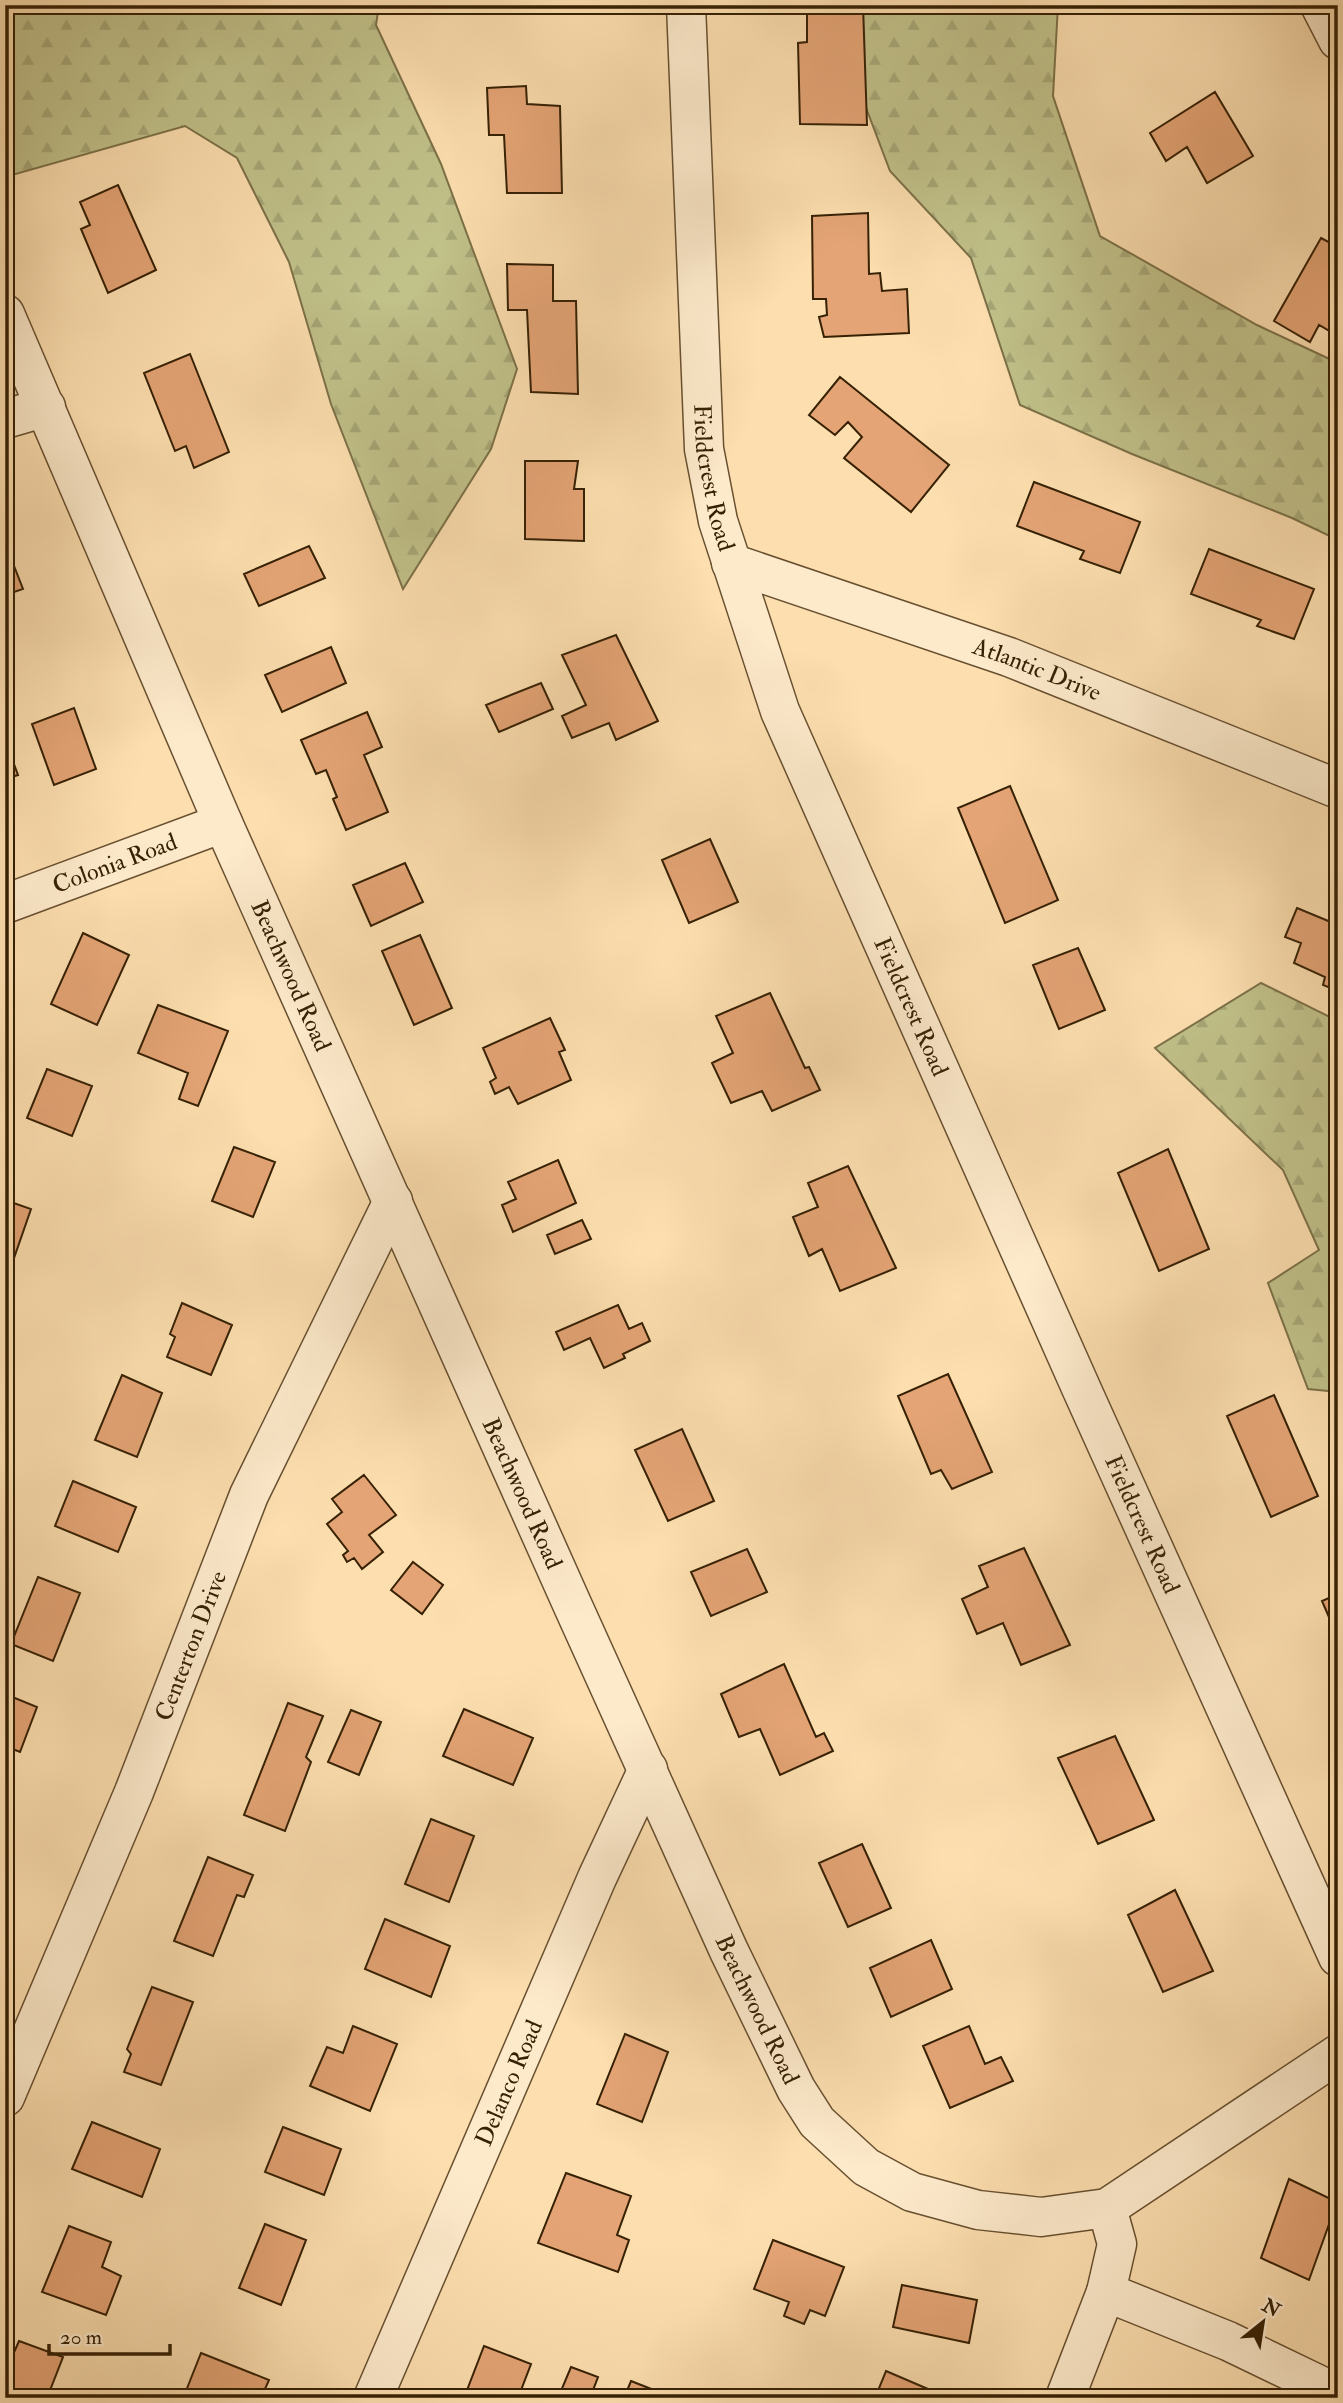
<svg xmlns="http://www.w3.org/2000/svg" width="1343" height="2403" viewBox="0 0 1343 2403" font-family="'IM FELL Double Pica',serif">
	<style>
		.forest { fill: url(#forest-firs); stroke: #7c7148; stroke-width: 2 }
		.building { fill: #e4a475; stroke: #362105; stroke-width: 2 }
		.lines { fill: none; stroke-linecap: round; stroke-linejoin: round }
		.minor-casing { stroke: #685030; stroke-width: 41 }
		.minor { stroke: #fdeacb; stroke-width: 38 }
		.labels { text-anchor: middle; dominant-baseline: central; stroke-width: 5; stroke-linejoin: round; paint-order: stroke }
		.street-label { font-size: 24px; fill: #362105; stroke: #fdeacb }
	</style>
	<defs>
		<pattern id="forest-firs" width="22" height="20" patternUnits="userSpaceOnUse" patternTransform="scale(1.75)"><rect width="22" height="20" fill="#c1c18a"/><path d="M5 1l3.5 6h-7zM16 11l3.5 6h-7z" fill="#a6a676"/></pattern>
	</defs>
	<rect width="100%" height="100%" fill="#fcdeaf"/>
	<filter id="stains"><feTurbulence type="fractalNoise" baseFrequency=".00286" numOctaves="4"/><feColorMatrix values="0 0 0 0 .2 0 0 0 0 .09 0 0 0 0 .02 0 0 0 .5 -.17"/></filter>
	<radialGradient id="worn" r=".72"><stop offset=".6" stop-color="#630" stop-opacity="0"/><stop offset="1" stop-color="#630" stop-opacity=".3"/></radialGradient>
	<path class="forest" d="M5 5H379L376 25 441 164 517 369 491 449 403 589 331 404 289 262 237 158 185 126 5 177Z
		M849 5H1058L1053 96 1100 236 1257 325 1338 363V540L1292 518 1132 454 1020 405 971 258 890 171 851 68Z
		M1261 983 1338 1021V1392L1308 1389 1268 1283 1319 1250 1283 1170 1155 1048Z"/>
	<path class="building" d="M807 5H863L867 125 800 124 798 43 807 42Z
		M526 86 527 104 560 106 562 193H507L504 135H489L487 88Z
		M1215 92 1253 156 1207 183 1187 147 1166 161 1150 133Z
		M118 185 156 270 108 293 81 229 90 225 80 202Z
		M868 213 869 274 880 273 882 291 907 289 909 333 824 337 819 317 827 315 826 299H813L812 216Z
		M1321 238 1338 247V336L1319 325 1310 342 1274 321Z
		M507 264 553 265V301H576L578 394 531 392 527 310H508Z
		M190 354 229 452 194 468 186 446 175 451 144 373Z
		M840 377 949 465 911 512 844 458 862 437 848 422 835 435 809 415Z
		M525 461H578L574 489H584V541L525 539Z
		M1034 482 1140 522 1120 573 1080 559 1084 551 1017 526Z
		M5 543 23 589 5 595Z
		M309 546 325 578 259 606 244 574Z
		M1209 549 1314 589 1294 639 1257 626 1261 620 1191 594Z
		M616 635 658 721 616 740 609 723 572 738 562 716 586 705 562 655Z
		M331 647 346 683 282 712 265 675Z
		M541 683 553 709 499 732 486 705Z
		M74 708 96 769 54 785 32 724Z
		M367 712 382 747 364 755 388 812 346 830 333 799 337 797 326 770 316 774 301 740Z
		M5 740 18 775 5 779Z
		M1010 786 1058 900 1005 923 958 808Z
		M710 839 738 902 689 923 662 860Z
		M405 863 423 902 371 926 353 885Z
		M1297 908 1338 925V991L1323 985 1325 977 1294 963 1301 943 1285 937Z
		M83 933 129 955 97 1025 51 1004Z
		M420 935 452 1008 414 1025 382 951Z
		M1078 948 1105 1010 1059 1029 1033 965Z
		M770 993 805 1068 809 1067 820 1090 772 1111 762 1091 731 1103 712 1063 733 1053 716 1016Z
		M158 1005 228 1031 198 1106 179 1099 188 1073 138 1053Z
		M550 1018 565 1050 559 1052 571 1080 518 1104 509 1087 495 1094 490 1082 496 1078 483 1048Z
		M47 1069 92 1086 72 1136 27 1118Z
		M234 1147 275 1162 253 1217 212 1201Z
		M1168 1149 1209 1249 1159 1271 1118 1173Z
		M558 1160 576 1203 513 1232 502 1205 516 1199 508 1182Z
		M848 1166 896 1268 840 1291 822 1249 809 1256 793 1217 818 1207 808 1183Z
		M5 1200 31 1209 5 1284Z
		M582 1220 591 1239 555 1254 547 1235Z
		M182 1303 232 1325 211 1375 167 1357 175 1337 170 1334Z
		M618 1305 629 1329 642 1323 650 1341 623 1354 625 1358 604 1368 590 1338 564 1350 556 1332Z
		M948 1374 992 1472 952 1489 941 1470 931 1474 898 1396Z
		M122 1375 162 1393 137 1457 95 1440Z
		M1274 1395 1318 1496 1271 1517 1227 1416Z
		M682 1429 714 1501 668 1521 635 1450Z
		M364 1475 396 1515 369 1535 383 1552 362 1569 354 1558 347 1562 343 1555 348 1551 327 1524 342 1512 332 1499Z
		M73 1481 136 1507 118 1552 55 1526Z
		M1024 1548 1070 1645 1021 1665 1003 1623 977 1634 962 1599 988 1587 979 1566Z
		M747 1549 767 1592 711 1616 691 1572Z
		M413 1562 443 1585 422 1614 391 1590Z
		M38 1577 80 1593 53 1661 11 1644Z
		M1338 1594V1638L1322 1601Z
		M784 1664 816 1737 824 1733 833 1751 780 1775 760 1729 739 1737 721 1694Z
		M5 1694 37 1707 20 1752 5 1746Z
		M288 1703 323 1716 306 1757 311 1762 285 1831 244 1815Z
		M464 1709 533 1738 513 1785 443 1756Z
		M351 1710 381 1722 359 1775 328 1762Z
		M1115 1736 1154 1820 1098 1844 1058 1758Z
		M431 1819 474 1836 449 1902 405 1884Z
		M862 1844 891 1908 848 1927 819 1863Z
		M208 1857 253 1875 244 1897 237 1895 213 1956 174 1941Z
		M1175 1890 1213 1971 1163 1992 1128 1915Z
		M385 1919 450 1946 431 1997 365 1969Z
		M931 1940 952 1989 891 2017 870 1968Z
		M152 1987 193 2002 161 2085 124 2072 131 2054 127 2049Z
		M353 2026 397 2044 370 2111 310 2086 327 2047 343 2053Z
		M969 2026 985 2064 1001 2057 1013 2081 950 2108 923 2046Z
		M625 2034 668 2052 642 2122 597 2104Z
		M92 2122 160 2149 142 2197 72 2169Z
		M283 2127 341 2149 324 2195 265 2172Z
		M566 2173 631 2196 617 2235 629 2240 618 2272 538 2243Z
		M1289 2179 1337 2202 1309 2280 1261 2258Z
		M265 2224 306 2240 281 2305 239 2288Z
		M69 2226 111 2242 102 2267 121 2276 106 2315 42 2292Z
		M773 2240 844 2267 825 2316 810 2310 804 2324 784 2316 789 2302 754 2289Z
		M902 2285 977 2300 969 2343 893 2327Z
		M19 2341 63 2357 47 2398H5V2373Z
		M484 2346 531 2364 518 2398H464Z
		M201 2353 269 2380 261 2398 184 2396Z
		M571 2367 598 2377 590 2398H558Z
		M886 2371 949 2398H875Z
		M631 2381 674 2398H624Z"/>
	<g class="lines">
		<defs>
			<g id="minor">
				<path id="s1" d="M686 5 704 449 718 521 780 711 1082 1390 1338 1957"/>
				<path d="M1320 5 1338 40"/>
				<path id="s2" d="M5 314 223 823 572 1604 729 1951 796 2089 817 2122 866 2167 912 2192 978 2210 1041 2217 1107 2208 1338 2054"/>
				<path d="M5 419 46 407"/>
				<path id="s3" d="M731 563 1009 657 1338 789"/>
				<path id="s4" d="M5 904 223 823"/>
				<path id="s5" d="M5 2097 134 1792 249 1495 393 1201"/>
				<path d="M1106 2292 1228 2341 1338 2394"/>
				<path id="s6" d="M373 2398 597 1878 648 1769"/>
				<path d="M1065 2398 1106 2292 1117 2244 1107 2208"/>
			</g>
		</defs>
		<use href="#minor" class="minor-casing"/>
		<use href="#minor" class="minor"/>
	</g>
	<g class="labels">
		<g class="street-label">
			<text stroke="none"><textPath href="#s1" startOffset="474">Fieldcrest Road</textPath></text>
			<text stroke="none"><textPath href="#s3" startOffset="324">Atlantic Drive</textPath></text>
			<text stroke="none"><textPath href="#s4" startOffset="117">Colonia Road</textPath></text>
			<text stroke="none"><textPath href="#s2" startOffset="721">Beachwood Road</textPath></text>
			<text stroke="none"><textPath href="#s1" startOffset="1041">Fieldcrest Road</textPath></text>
			<text stroke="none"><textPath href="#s2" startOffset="1288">Beachwood Road</textPath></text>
			<text stroke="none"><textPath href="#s1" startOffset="1608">Fieldcrest Road</textPath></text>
			<text stroke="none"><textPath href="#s5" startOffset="488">Centerton Drive</textPath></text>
			<text stroke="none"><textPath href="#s2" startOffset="1855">Beachwood Road</textPath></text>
			<text stroke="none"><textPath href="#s6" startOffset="343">Delanco Road</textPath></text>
		</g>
	</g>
	<rect width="1343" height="2403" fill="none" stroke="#fcdeaf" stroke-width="28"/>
	<rect x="7" y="7" width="1329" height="2389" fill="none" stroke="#362105" stroke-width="3.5"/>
	<rect x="14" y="14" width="1315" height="2375" fill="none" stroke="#362105" stroke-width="2"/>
	<g transform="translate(1263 2322) rotate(30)" stroke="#fdeacb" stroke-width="5" paint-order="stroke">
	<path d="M0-5L12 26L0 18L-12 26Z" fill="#362105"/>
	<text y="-10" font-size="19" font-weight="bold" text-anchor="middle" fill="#362105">N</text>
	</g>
	<path d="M49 2344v10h121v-10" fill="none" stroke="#362105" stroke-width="3.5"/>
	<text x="60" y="2344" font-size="21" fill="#362105" stroke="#fdeacb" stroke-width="5" paint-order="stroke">20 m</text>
	<rect width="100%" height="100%" filter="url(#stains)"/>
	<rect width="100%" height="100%" fill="url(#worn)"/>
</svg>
